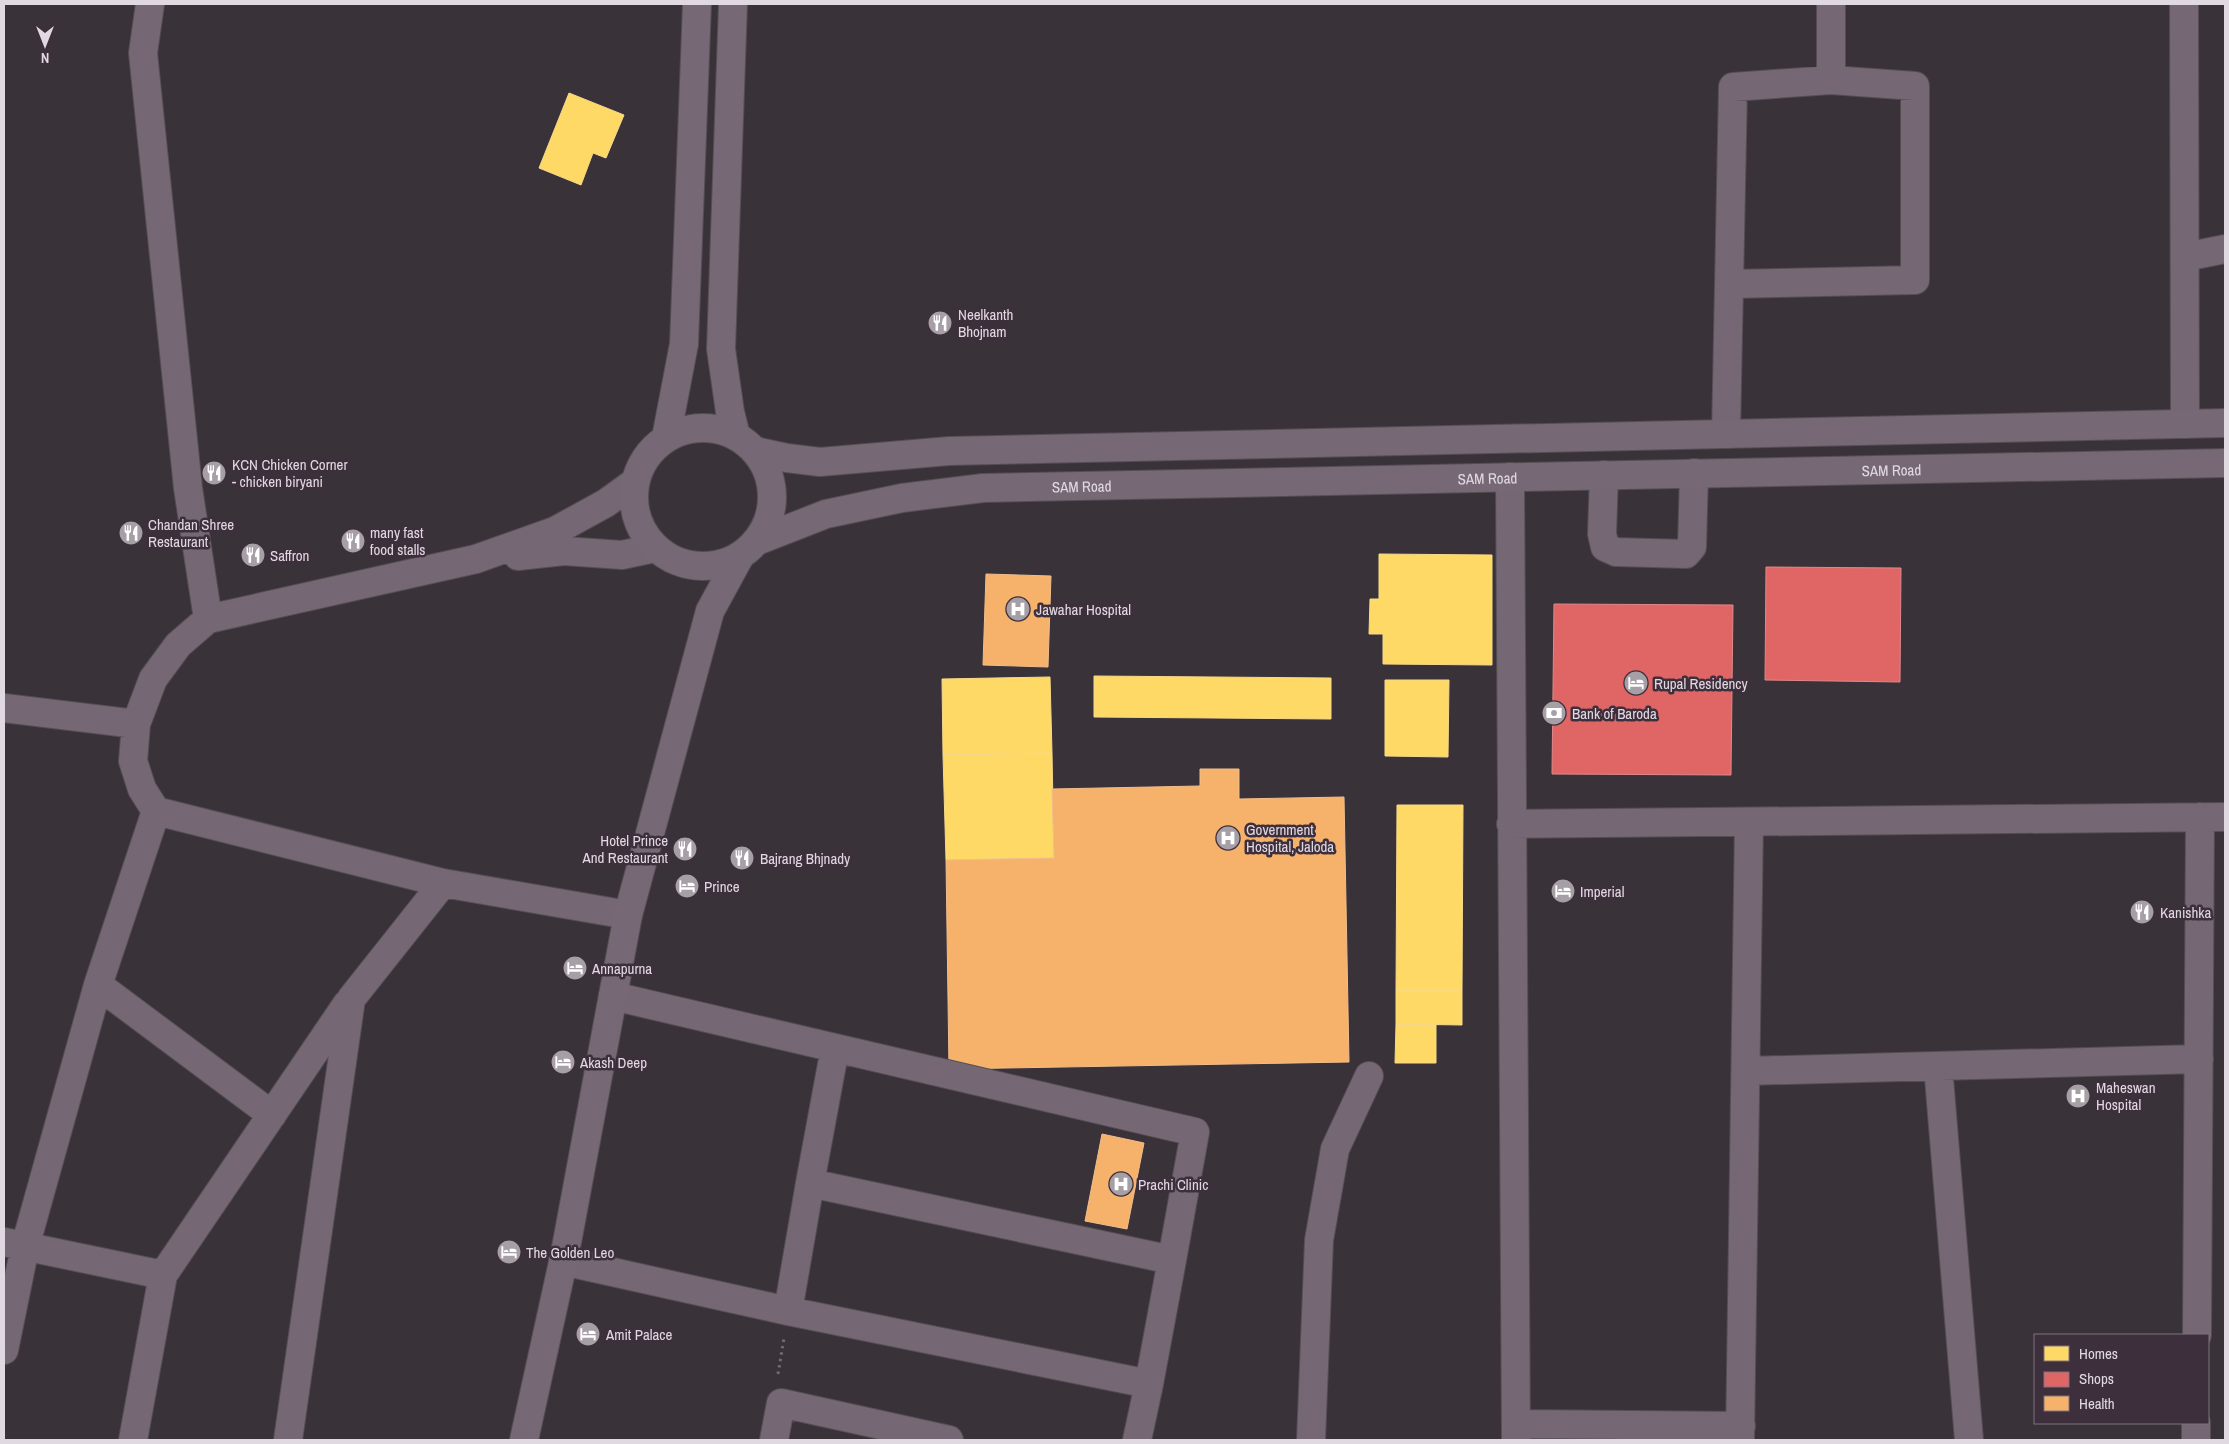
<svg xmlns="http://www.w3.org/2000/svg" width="2229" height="1444" viewBox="0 0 2229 1444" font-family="'Archivo Narrow',sans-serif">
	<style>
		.homes { fill: #ffd966; stroke: #f6d98b }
		.shops { fill: #e06666; stroke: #e0888b }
		.health { fill: #f6b26b; stroke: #f0be8e }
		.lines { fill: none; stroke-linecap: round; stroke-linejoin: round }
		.minor-casing { stroke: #544e53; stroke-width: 30 }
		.major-casing { stroke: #544e53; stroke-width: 30 }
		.path { stroke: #746a74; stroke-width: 3; stroke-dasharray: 2.5 4; stroke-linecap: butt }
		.minor { stroke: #756874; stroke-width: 28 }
		.major { stroke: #766875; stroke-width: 28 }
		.labels { text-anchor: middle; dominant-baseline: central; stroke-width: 5; stroke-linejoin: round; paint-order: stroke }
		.poi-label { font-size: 15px; fill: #e1d9e1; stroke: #3d2f3c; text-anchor: start }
		.street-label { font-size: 15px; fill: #e1d9e1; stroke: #3d2f3c }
	</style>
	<rect width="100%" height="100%" fill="#3a3239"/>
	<path class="homes" d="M569 93 624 115 606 158 593 153 581 185 539 168Z
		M1379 554 1492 555V665L1383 664V634H1369L1370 599H1379Z
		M1094 676 1331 678V719L1094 717Z
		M1050 677 1052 753 943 755 942 679Z
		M1385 680H1449L1448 757 1385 756Z
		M1052 753 1054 858 946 860 943 755Z
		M1397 805H1463L1462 991H1396Z
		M1396 991H1462V1025L1396 1024Z
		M1396 1024 1436 1025V1063H1395Z"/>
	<path class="shops" d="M1766 567 1901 568 1900 682 1765 680Z
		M1554 604 1733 605 1731 775 1552 774Z"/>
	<path class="health" d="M986 574 1051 576 1048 667 983 665Z
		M1200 769H1239V799L1344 797 1349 1062 949 1069 946 860 1054 858 1052 789 1200 786Z
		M1102 1134 1144 1143 1127 1229 1085 1221Z"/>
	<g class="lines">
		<defs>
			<path id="minor" d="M150 4 143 53 188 488 208 619
				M2184 4 2185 424
				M2185 257 2225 249
				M1729 284 1915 280V86L1831 80
				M1726 434 1733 87 1831 80V4
				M1604 475 1602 534 1605 547 1616 552 1686 554 1692 547 1694 473
				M1510 477 1516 1440
				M518 556 564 551 622 555 655 548
				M4 708 136 724
				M1511 824 2225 817
				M628 915 443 883 156 811 142 789 133 761 136 724 153 679 178 645 208 619 476 559 555 531 606 503 635 482
				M98 985 272 1115
				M613 996 1195 1132 1172 1260 810 1183 835 1048
				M1938 1066 1969 1440
				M1746 1071 2199 1059
				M810 1183 788 1311 1149 1384 1172 1260
				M4 1242 163 1275
				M563 1261 788 1311
				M2197 1335 2200 817
				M4 1350 25 1247 98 985 156 811
				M1516 1424 1741 1426
				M133 1440 163 1275 347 1004
				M288 1440 351 999 443 883
				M774 1440 781 1403 949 1440
				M1137 1440 1149 1384
				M1311 1440 1319 1240 1335 1149 1369 1076
				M1740 1440 1749 822
				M2196 1440V1423"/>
			<g id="major">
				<path d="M733 4 721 349 730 412 736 436"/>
				<circle cx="703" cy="497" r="69"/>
				<path d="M666 438 684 344 697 4"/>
				<path d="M755 451 787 458 820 462 949 451 2225 423"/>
				<path id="s1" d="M757 541 826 514 902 498 983 488 2225 463"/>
				<path d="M524 1440 565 1253 628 915 710 611 740 556"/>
			</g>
		</defs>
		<use href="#minor" class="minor-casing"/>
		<use href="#major" class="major-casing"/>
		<path class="path" d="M778 1374 784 1338"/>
		<use href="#minor" class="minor"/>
		<use href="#major" class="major"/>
	</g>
	<defs>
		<symbol id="restaurant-disc" viewBox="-11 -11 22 22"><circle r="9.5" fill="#a79fa6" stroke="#3d2f3c"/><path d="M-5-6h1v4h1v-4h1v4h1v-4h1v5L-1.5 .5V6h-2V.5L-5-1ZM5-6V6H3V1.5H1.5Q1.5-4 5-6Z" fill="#fff"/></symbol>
		<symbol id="hospital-disc" viewBox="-11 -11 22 22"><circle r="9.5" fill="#a79fa6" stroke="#3d2f3c"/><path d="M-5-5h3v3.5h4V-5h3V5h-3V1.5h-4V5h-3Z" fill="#fff"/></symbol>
		<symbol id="hotel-disc" viewBox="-11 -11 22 22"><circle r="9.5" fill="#a79fa6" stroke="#3d2f3c"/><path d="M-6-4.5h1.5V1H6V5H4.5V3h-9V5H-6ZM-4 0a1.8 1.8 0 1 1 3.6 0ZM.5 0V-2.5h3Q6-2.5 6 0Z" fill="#fff"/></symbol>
		<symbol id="bank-disc" viewBox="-11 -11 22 22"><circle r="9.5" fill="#a79fa6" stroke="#3d2f3c"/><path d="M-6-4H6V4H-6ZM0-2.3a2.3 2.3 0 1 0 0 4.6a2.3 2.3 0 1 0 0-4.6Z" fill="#fff"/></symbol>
	</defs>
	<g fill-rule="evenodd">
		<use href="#restaurant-disc" x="926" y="309" width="28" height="28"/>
		<use href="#restaurant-disc" x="200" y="459" width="28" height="28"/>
		<use href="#restaurant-disc" x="117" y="519" width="28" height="28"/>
		<use href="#restaurant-disc" x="339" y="527" width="28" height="28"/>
		<use href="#restaurant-disc" x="239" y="541" width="28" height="28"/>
		<use href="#hospital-disc" x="1004" y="595" width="28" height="28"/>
		<use href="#hotel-disc" x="1622" y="669" width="28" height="28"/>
		<use href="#bank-disc" x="1540" y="699" width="28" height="28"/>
		<use href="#hospital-disc" x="1214" y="824" width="28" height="28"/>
		<use href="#restaurant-disc" x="671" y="835" width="28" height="28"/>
		<use href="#restaurant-disc" x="728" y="844" width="28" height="28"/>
		<use href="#hotel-disc" x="673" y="872" width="28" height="28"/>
		<use href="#hotel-disc" x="1549" y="877" width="28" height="28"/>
		<use href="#restaurant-disc" x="2128" y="898" width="28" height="28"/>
		<use href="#hotel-disc" x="561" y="954" width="28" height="28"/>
		<use href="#hotel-disc" x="549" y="1048" width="28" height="28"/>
		<use href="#hospital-disc" x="2064" y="1082" width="28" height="28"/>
		<use href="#hospital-disc" x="1107" y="1170" width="28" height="28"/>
		<use href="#hotel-disc" x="495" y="1238" width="28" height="28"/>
		<use href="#hotel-disc" x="574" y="1320" width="28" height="28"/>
	</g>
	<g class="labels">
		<g class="poi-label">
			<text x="958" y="314">Neelkanth<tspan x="958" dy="17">Bhojnam</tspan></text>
			<text x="232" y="464">KCN Chicken Corner<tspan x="232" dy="17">- chicken biryani</tspan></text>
			<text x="148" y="524">Chandan Shree<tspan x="148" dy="17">Restaurant</tspan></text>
			<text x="370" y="532">many fast<tspan x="370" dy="17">food stalls</tspan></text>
			<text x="270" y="555">Saffron</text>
			<text x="1036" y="609">Jawahar Hospital</text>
			<text x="1654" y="683">Rupal Residency</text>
			<text x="1572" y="713">Bank of Baroda</text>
			<text x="1246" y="829">Government<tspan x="1246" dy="17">Hospital, Jaloda</tspan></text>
			<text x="668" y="840" text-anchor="end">Hotel Prince<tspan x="668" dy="17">And Restaurant</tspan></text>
			<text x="760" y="858">Bajrang Bhjnady</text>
			<text x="704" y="886">Prince</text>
			<text x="1580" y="891">Imperial</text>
			<text x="2160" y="912">Kanishka</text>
			<text x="592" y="968">Annapurna</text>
			<text x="580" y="1062">Akash Deep</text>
			<text x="2096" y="1087">Maheswan<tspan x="2096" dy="17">Hospital</tspan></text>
			<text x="1138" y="1184">Prachi Clinic</text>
			<text x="526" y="1252">The Golden Leo</text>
			<text x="606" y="1334">Amit Palace</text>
		</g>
		<g class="street-label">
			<text stroke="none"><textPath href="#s1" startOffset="1142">SAM Road</textPath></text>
			<text stroke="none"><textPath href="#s1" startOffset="738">SAM Road</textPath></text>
			<text stroke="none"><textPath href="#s1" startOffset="332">SAM Road</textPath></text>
		</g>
	</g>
	<rect width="2229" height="1444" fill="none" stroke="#e1d9e1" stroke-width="10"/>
	<rect x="2034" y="1334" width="175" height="90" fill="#3d2f3c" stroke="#7f737e"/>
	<rect x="2044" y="1346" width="25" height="15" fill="#ffd966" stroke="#7f737e"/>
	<text x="2079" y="1359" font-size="15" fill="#e1d9e1">Homes</text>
	<rect x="2044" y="1372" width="25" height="15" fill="#e06666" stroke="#7f737e"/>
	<text x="2079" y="1384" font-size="15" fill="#e1d9e1">Shops</text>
	<rect x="2044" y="1396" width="25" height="15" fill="#f6b26b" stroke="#7f737e"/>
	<text x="2079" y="1409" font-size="15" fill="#e1d9e1">Health</text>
	<g transform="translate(45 45) rotate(180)" stroke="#3d2f3c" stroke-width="4" paint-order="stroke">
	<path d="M0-4L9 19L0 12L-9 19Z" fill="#e1d9e1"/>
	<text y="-8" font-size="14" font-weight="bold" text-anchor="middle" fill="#e1d9e1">N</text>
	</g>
</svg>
